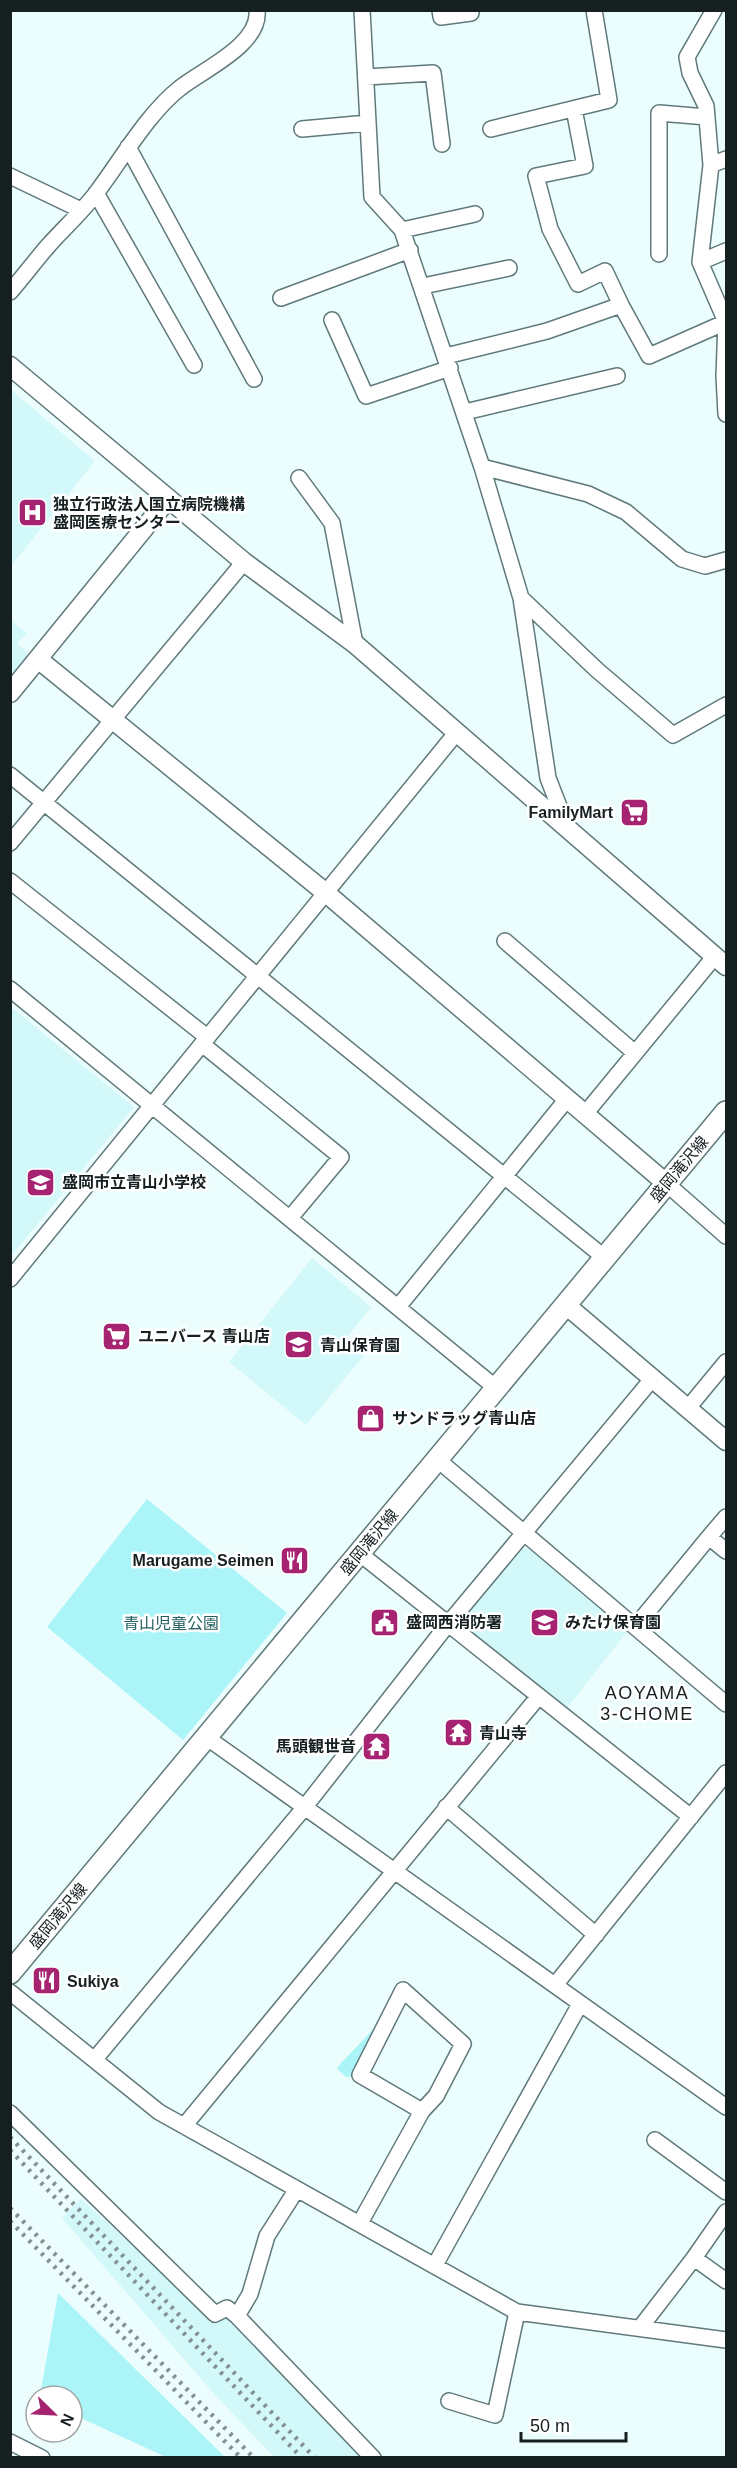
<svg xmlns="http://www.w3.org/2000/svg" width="737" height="2468" viewBox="0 0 737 2468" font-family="Arial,'Noto Sans JP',sans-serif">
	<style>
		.built { fill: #d2f8f9 }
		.green { fill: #abf5f8 }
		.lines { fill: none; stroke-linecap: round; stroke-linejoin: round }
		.minor-casing { stroke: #60797a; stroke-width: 18 }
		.tertiary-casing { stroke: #60797a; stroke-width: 21 }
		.secondary-casing { stroke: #60797a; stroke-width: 24 }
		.minor { stroke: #fff; stroke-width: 15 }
		.tertiary { stroke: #fff; stroke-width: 18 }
		.secondary { stroke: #fff; stroke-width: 21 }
		.rail { stroke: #849192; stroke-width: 4.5; stroke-dasharray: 3 6; stroke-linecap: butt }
		.labels { text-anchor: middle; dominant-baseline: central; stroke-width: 5; stroke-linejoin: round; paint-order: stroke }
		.poi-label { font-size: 16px; font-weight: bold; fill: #162021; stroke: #fff; text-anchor: start }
		.street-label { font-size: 16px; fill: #162021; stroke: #fff }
		.park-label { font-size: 16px; fill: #255f62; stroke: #fff }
		.neighbourhood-label { font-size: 18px; letter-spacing: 1.5px; fill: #162021; stroke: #fff }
	</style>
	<rect width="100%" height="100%" fill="#ecfdfe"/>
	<path class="built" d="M11 390 95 461 11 566Z
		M11 620 27 634 17 643 28 654 11 675Z
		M11 1007 134 1107 11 1256Z
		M312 1258 371 1307 347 1337 366 1353 306 1425 229 1362Z
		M522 1548 531 1549 630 1628 567 1708 467 1630 465 1616Z
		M81 2199 215 2321 226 2312 365 2457H274L216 2396 62 2218Z"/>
	<path class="green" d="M147 1499 287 1613 183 1740 47 1627Z
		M386 2016 354 2076 346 2077 337 2069 341 2063Z
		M58 2293 225 2457H166L72 2414V2396H40Z"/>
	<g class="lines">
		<defs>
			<path id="minor" d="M362 10 372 197 402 230 482 467 521 598 548 778 567 827
				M440 10 441 17 471 13
				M714 10 687 57 690 73 706 106 711 165 700 262 726 322
				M366 77 433 73 442 144
				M302 129 368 123
				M491 129 609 100 594 10
				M128 147 254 379
				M711 165 726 159
				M10 176 81 210
				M96 193 194 365
				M402 230 475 214
				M659 254V113L707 117
				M700 262 726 251
				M423 286 509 268
				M10 292C23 277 35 261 48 246 64 228 83 211 97 192 121 160 149 112 180 88 202 70 261 45 257 10
				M281 298 410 250
				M621 305 649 356 726 322 724 376 726 414
				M332 320 366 396 450 368
				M446 356 547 331 621 305 605 271 578 284 550 229 536 176 585 166 574 109
				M465 412 617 376
				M482 467 588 494 626 512 682 559 705 566 726 560
				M299 478 332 523 355 644
				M521 598 597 670 673 735 726 705
				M10 775 605 1258
				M10 843 244 562
				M10 881 207 1037
				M505 941 635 1053
				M10 989 496 1388
				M202 1044 341 1157 290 1218
				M585 1114 715 956
				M667 1184 726 1236
				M10 1279 457 732
				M398 1307 567 1099
				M688 1408 726 1362
				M438 1460 726 1704
				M709 1537 726 1517
				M359 1553 691 1817
				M635 1627 709 1537 726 1551
				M206 1737 726 2107
				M446 1807 596 1935
				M555 1985 726 1773
				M10 1992 159 2112 517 2312 726 2340
				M95 2059 304 1808 448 1624 653 1378
				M10 2113 215 2314 227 2308 237 2316 373 2458
				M184 2126 539 1696
				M655 2140 726 2192
				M360 2223 422 2111 360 2075 403 1990 463 2044 436 2096 422 2111
				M694 2258 726 2212
				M435 2265 580 2004
				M237 2316 250 2294 267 2236 297 2189
				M640 2328 694 2258 726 2281
				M449 2401 495 2415 517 2312
				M10 2442 42 2458"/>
			<path id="tertiary" d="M10 366 244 562 355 644 726 966
				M38 659 326 893 667 1184
				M10 693 168 499
				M566 1305 726 1441"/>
			<path id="secondary" d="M10 1973 726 1112"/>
		</defs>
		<use href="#minor" class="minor-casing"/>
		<use href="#tertiary" class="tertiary-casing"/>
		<use href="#secondary" class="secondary-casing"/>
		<use href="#minor" class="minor"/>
		<use href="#tertiary" class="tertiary"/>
		<use href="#secondary" class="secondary"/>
		<path class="rail" d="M10 2137 315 2458
			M10 2150 302 2458
			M10 2208 254 2458
			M10 2221 241 2458"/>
	</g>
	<defs>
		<symbol id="hospital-square" viewBox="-11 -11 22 22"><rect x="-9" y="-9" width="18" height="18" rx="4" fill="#a52371" stroke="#fff"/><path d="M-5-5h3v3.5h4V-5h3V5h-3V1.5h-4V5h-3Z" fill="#fff"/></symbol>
		<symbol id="supermarket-square" viewBox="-11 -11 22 22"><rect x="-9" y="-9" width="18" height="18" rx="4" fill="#a52371" stroke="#fff"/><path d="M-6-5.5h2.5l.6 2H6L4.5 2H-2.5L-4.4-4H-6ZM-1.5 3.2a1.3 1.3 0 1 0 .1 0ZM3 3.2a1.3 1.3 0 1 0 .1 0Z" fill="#fff"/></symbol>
		<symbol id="school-square" viewBox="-11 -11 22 22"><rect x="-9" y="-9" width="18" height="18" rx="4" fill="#a52371" stroke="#fff"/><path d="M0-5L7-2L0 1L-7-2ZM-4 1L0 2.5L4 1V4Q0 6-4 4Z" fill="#fff"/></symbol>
		<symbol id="shop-square" viewBox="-11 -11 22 22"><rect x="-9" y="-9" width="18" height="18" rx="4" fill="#a52371" stroke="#fff"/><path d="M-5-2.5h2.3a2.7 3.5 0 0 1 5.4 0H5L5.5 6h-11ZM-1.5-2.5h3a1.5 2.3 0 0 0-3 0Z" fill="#fff"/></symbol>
		<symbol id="restaurant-square" viewBox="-11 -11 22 22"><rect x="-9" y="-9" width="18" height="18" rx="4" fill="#a52371" stroke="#fff"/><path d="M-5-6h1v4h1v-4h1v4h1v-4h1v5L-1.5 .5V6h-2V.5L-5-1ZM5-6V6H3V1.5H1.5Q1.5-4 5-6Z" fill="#fff"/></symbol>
		<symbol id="civic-square" viewBox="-11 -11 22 22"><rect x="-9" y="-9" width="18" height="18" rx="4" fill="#a52371" stroke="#fff"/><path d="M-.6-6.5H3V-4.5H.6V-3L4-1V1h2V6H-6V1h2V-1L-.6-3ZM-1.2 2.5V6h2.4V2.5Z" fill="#fff"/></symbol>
		<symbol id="temple-square" viewBox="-11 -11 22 22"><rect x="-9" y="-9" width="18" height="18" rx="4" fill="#a52371" stroke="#fff"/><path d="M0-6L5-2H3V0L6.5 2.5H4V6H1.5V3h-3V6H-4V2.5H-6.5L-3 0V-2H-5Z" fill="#fff"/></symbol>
	</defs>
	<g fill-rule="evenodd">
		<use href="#hospital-square" x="16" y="496" width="33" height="33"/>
		<use href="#supermarket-square" x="618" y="796" width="33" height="33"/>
		<use href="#school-square" x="24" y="1166" width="33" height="33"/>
		<use href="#supermarket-square" x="100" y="1320" width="33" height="33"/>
		<use href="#school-square" x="282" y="1328" width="33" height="33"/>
		<use href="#shop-square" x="354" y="1402" width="33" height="33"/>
		<use href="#restaurant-square" x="278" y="1544" width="33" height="33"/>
		<use href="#civic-square" x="368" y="1606" width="33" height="33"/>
		<use href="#school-square" x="528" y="1606" width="33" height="33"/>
		<use href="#temple-square" x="442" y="1716" width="33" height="33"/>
		<use href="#temple-square" x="360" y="1730" width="33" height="33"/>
		<use href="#restaurant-square" x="30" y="1964" width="33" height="33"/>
	</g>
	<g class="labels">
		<g class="poi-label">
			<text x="53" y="504">独立行政法人国立病院機構<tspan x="53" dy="18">盛岡医療センター</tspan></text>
			<text x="613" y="812" text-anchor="end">FamilyMart</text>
			<text x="62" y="1182">盛岡市立青山小学校</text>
			<text x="138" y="1336">ユニバース 青山店</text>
			<text x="320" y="1345">青山保育園</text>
			<text x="392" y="1418">サンドラッグ青山店</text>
			<text x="274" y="1560" text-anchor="end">Marugame Seimen</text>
			<text x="406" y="1622">盛岡西消防署</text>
			<text x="565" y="1622">みたけ保育園</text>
			<text x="479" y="1733">青山寺</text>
			<text x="356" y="1746" text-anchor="end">馬頭観世音</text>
			<text x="67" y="1981">Sukiya</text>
		</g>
		<g class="street-label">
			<text transform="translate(679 1169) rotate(-50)">盛岡滝沢線</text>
			<text transform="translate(369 1542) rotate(-50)">盛岡滝沢線</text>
			<text transform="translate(58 1916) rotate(-50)">盛岡滝沢線</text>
		</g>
		<g class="park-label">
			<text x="171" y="1623">青山児童公園</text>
		</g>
		<g class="neighbourhood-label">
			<text x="647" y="1693">AOYAMA<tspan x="647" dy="21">3-CHOME</tspan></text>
		</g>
	</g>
	<rect width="737" height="2468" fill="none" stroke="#162021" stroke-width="24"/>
	<g transform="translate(54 2414) rotate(114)"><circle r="28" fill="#ffffff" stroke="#a2a6a6" stroke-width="1.5"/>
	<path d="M0-4.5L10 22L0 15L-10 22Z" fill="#a52371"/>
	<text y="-9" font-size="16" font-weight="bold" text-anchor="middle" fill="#162021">N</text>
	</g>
	<path d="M521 2432v9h105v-9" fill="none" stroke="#162021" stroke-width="3"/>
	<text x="530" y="2432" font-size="18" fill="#162021" stroke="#ffffff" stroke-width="4.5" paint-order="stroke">50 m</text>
</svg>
